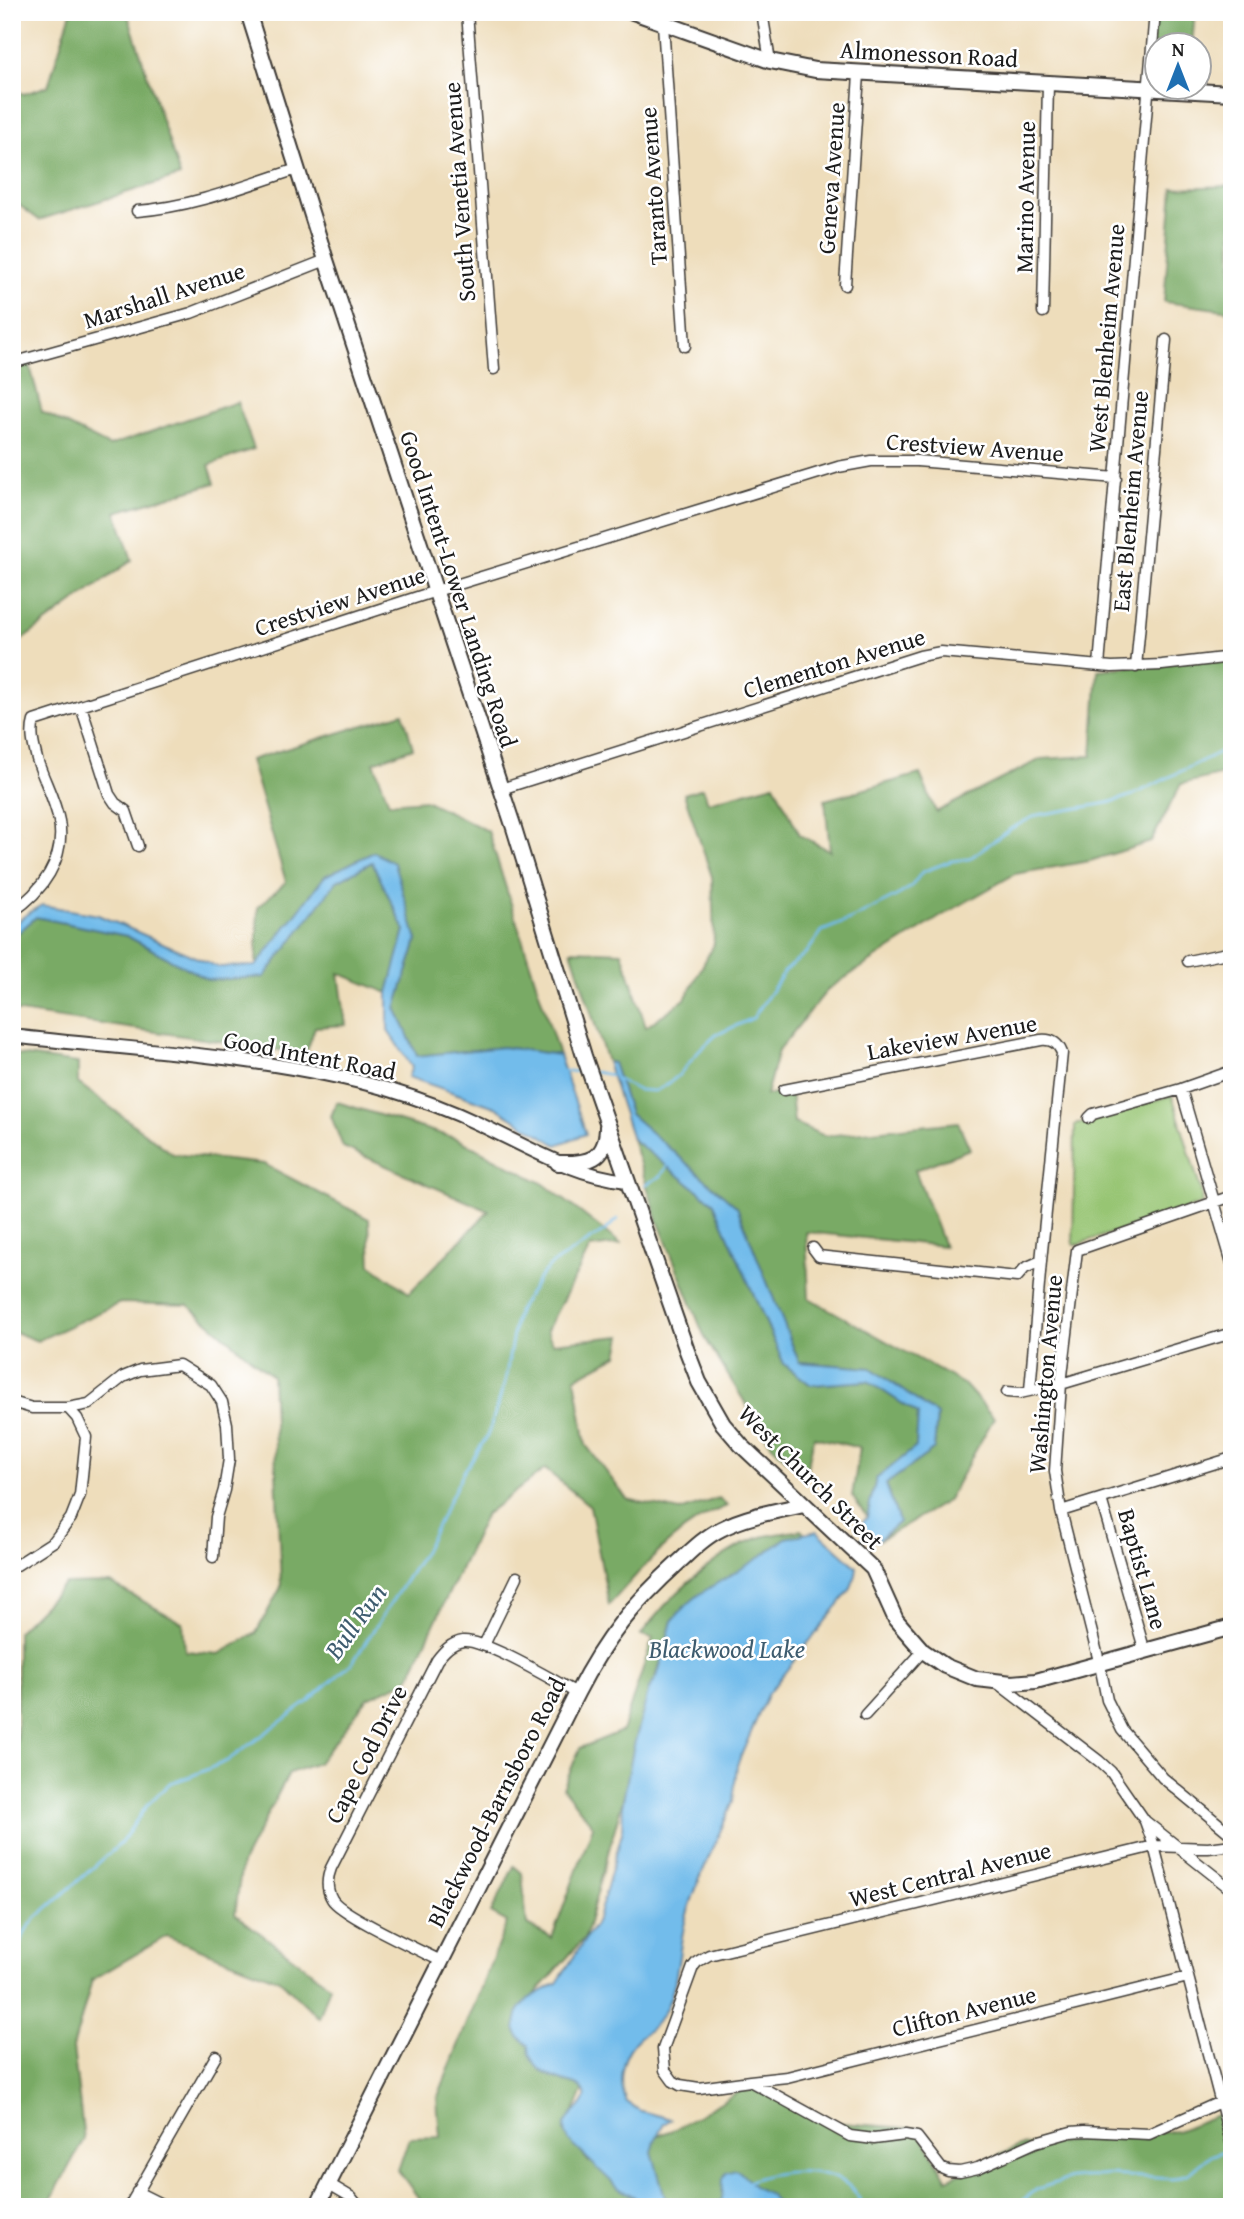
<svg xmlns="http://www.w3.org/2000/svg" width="1244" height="2219" viewBox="0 0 1244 2219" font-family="'Gentium Book Plus',serif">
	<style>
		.green { fill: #97c573; stroke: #5a7048; stroke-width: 2 }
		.forest { fill: #79aa65; stroke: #4a6340; stroke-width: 2 }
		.water { fill: #72bceb; stroke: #476c84; stroke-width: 2 }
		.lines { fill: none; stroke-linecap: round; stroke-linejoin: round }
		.stream { stroke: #72bceb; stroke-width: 2.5 }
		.minor-casing { stroke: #3c3934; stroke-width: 13 }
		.tertiary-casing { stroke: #3c3934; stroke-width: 16 }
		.secondary-casing { stroke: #3c3934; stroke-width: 18 }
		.minor { stroke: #fff; stroke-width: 10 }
		.tertiary { stroke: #fff; stroke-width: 12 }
		.secondary { stroke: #fff; stroke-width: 14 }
		.labels { text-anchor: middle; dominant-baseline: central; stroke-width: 5; stroke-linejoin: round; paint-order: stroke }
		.street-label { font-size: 24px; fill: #1c1c1c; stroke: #fff }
		.water-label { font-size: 26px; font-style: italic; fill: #3e5c6f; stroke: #fff }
	</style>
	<rect width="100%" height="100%" fill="#fff"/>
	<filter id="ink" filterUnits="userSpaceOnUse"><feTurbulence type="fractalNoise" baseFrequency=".0143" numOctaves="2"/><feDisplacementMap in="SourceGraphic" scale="14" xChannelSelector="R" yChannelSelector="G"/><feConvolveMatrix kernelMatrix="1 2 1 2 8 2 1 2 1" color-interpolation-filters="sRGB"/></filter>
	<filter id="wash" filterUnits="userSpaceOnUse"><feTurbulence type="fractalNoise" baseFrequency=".00686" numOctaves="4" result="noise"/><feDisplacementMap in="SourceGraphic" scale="28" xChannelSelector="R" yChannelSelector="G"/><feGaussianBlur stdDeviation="1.57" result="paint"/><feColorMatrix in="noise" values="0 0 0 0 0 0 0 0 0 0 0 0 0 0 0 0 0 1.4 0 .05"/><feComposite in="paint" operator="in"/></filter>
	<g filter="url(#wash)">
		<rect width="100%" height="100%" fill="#edb"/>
		<path class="green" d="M1172 1095 1201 1191 1202 1204 1078 1244H1073L1075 1125Z"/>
		<path class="forest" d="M71 12H127L180 176 39 220 12 200V89L24 94 48 86Z
			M1154 12H1195L1192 45H1150Z
			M1232 186V311L1164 302 1173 188Z
			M29 362 42 412 109 446 237 402 254 449 209 465 215 483 116 512 132 560 12 647V366Z
			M1232 655V772L1181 784 1151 842 1090 861 1015 874 943 915 828 989 778 1051 766 1095 791 1092 794 1123 825 1136 958 1122 970 1149 915 1170 944 1246 806 1232 809 1298 965 1385 994 1418 947 1501 878 1541 899 1522 886 1484 934 1449 937 1415 871 1368 799 1362 737 1207 630 1114 613 1063 607 1062 571 950 622 952 646 1027 685 999 714 944 712 877 684 794 703 788 708 802 774 784 800 835 830 851 825 800 920 774 936 812 1041 759 1092 756 1098 670Z
			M403 713 413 748 374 762 389 803 425 800 488 831 559 1055 503 1047 417 1056 396 1008 417 940 374 852 325 876 256 966 258 907 286 882 250 760Z
			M372 862 405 930 388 993 339 973 346 1025 315 1027 306 1054 12 1011V938L36 917 127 936 209 980 264 977 337 881Z
			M12 1054 78 1063V1083L173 1154 264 1164 369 1219 371 1265 409 1293 489 1211 343 1147 331 1116 337 1102 458 1139 544 1184 621 1244 590 1248 547 1330 552 1343 622 1336 618 1355 575 1378 586 1445 627 1499 680 1511 719 1498 727 1506C678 1524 643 1568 609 1605L590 1506 545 1469 486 1514 408 1680 368 1698 318 1763 289 1773 242 1863 235 1914 330 1986 319 2018 280 1980 167 1936 92 1980 73 2048 84 2139 47 2207H12V1746L17 1741V1632L65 1584 110 1583 183 1623 185 1651 219 1654 256 1633 281 1587 272 1376 188 1305 120 1303 37 1341 12 1331Z
			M632 1139 714 1203 784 1364 811 1385 868 1381 918 1414 916 1447 876 1479 867 1517 852 1496 860 1448 814 1437 807 1469 799 1471 772 1446 705 1338 658 1221Z
			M801 1530 807 1536 672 1621 585 1937 518 2014 550 2069 584 2089 565 2132 589 2162 675 2129 748 2086 828 2122 918 2129 947 2179 1019 2146 1177 2131 1232 2109V2207H425L398 2170 409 2138 440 2137 437 2099 507 1922 491 1913 514 1866 522 1873 527 1925 552 1938 593 1826 563 1788 580 1748 622 1731 653 1638 641 1635C667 1598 715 1554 758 1538 771 1534 787 1533 801 1530Z"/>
		<path class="water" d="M374 852 394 863 417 940 396 1008 417 1056 503 1047 559 1055 586 1134 557 1145 495 1107 408 1077 412 1067 388 1031V993L405 930 372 862 337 881 264 977 209 980 127 936 36 917 12 938C14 919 27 914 42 905L98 915 218 967 256 966 325 876Z
			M607 1062 613 1063 630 1114 737 1207 799 1362 871 1368 937 1415 934 1449 886 1484 899 1522 877 1541 860 1525 867 1517 876 1479 916 1447 918 1414 868 1381 811 1385 784 1364 714 1203 632 1139Z
			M817 1531 857 1567 856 1575 850 1590 767 1695 737 1765 733 1801 728 1813C714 1847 696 1882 686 1918 677 1950 680 1992 659 2020 652 2029 642 2034 635 2042 621 2058 617 2083 626 2102L641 2111 671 2119 664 2124 655 2140 652 2152 665 2197 676 2207H653L618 2188 569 2141C567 2136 564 2131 565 2125 567 2115 595 2101 582 2088 578 2085 570 2083 566 2082 548 2077 528 2067 529 2046L519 2037 515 2029 519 2010 528 1999 557 1983 595 1924 599 1915 622 1833 623 1801 633 1749 649 1689 657 1677 672 1621 684 1607 701 1593 759 1558 786 1538Z
			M735 2170 740 2172 756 2188 770 2194 780 2207H714L722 2199 723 2179 726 2173Z"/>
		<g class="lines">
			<path class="stream" d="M562 1071 584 1072
				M594 1072 611 1075
				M616 1079 638 1090 655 1091 665 1086 678 1076 699 1051 716 1035 753 1018 785 971 808 951 822 931 852 919 900 894 911 887 922 872 951 861 969 859 1010 829 1037 815 1108 803 1133 795 1232 746
				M645 1185 661 1176 667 1166
				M854 1547 869 1531
				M12 1963 26 1930 36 1918 121 1843 147 1805 170 1783 189 1777 227 1761 309 1701 353 1662 423 1553 463 1473 488 1435 505 1382 515 1321 519 1309 540 1277 551 1265 606 1230 618 1219
				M745 2183C774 2169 821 2166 848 2185 856 2190 858 2200 865 2207
				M1015 2207 1037 2189 1071 2178 1110 2175 1173 2179 1189 2173 1208 2157 1232 2148"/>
		</g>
	</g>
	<g filter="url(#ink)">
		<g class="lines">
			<defs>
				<path id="minor" d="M467 12 494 369
					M762 12 770 61
					M663 24 685 346
					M137 211C192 207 245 186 297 169
					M845 285 859 74
					M1043 312 1048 84
					M12 363 191 313 326 260
					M1099 666 1155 12
					M1136 667 1166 340
					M81 706 109 794 115 803 126 811 138 846
					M501 789 920 656 941 652 1112 667 1162 665 1232 657
					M12 912C42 892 66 859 59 821 55 799 43 779 37 759 34 747 30 734 34 721L436 591 838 467 871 461H917L1116 478
					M1188 961 1232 952
					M1181 1089 1232 1263
					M784 1090 1041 1040C1052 1039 1058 1043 1062 1053L1041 1261 1025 1268 1017 1277 827 1257 819 1256 813 1248
					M1089 1118 1093 1114 1181 1089 1232 1071
					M1232 1196 1077 1250 1061 1384 1055 1471 1061 1511 1100 1665 1107 1700 1122 1730 1163 1778 1232 1835
					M1030 1390 1041 1261
					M1007 1392 1020 1393 1061 1384 1232 1333
					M12 1402 32 1408H68L89 1404 123 1377 140 1370 179 1365 211 1385 222 1402 227 1424 229 1459 224 1490 216 1517 213 1557
					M1101 1499 1145 1652
					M1061 1511 1232 1458
					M12 1568 54 1541 71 1518 80 1495 86 1437 77 1418 68 1408
					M484 1645 517 1577
					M995 1681 1099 1761 1111 1772 1145 1821 1232 1890
					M865 1715 923 1651
					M1145 1821 1154 1846 1232 2146
					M441 1961C421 1951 340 1914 332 1899 326 1889 327 1878 331 1868L437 1660C444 1651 451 1643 463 1641 485 1639 554 1681 577 1693
					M750 2081 787 2077 1188 1977
					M1220 2102 1149 2134 1084 2131 1071 2132 1036 2142 978 2168 960 2172 948 2171 941 2168 917 2137 905 2135 874 2139 850 2136 750 2081 699 2088 680 2085 673 2081 665 2070 663 2049 693 1967 697 1962 709 1955 1154 1846 1208 1848 1232 1845
					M329 2184 351 2197 359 2207
					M137 2192 167 2207
					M129 2207 216 2056"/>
				<path id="tertiary" d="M12 1036C138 1051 268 1055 390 1090 420 1099 450 1110 479 1124 528 1147 572 1175 627 1181"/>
				<path id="secondary" d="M248 12 326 260 514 828 584 1056 687 1351 699 1382 723 1424 741 1445 873 1569 896 1620 923 1651 945 1666 977 1679 1012 1683 1036 1681 1232 1627
					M633 12 770 61 815 70 1232 93
					M558 1163C588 1164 607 1160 607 1126
					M317 2207 577 1693C605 1638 633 1604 679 1562 692 1550 705 1537 721 1529 746 1516 776 1511 804 1505"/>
			</defs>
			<use href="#minor" class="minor-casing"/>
			<use href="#tertiary" class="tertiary-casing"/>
			<use href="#secondary" class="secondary-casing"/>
			<use href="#minor" class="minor"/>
			<use href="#tertiary" class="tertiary"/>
			<use href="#secondary" class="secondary"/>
		</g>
	</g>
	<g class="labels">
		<g class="street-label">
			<text transform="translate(929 54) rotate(3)">Almonesson Road</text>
			<text transform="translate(831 178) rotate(-86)">Geneva Avenue</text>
			<text transform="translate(653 186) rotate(-94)">Taranto Avenue</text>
			<text transform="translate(459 192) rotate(-94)">South Venetia Avenue</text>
			<text transform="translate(1025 197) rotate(-89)">Marino Avenue</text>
			<text transform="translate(164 295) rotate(-18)">Marshall Avenue</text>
			<text transform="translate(1106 338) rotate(-85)">West Blenheim Avenue</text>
			<text transform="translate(975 447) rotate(4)">Crestview Avenue</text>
			<text transform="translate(1130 501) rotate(-85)">East Blenheim Avenue</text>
			<text transform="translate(459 589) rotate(72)">Good Intent-Lower Landing Road</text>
			<text transform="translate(340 601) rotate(-18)">Crestview Avenue</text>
			<text transform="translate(834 663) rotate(-17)">Clementon Avenue</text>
			<text transform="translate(952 1037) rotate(-10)">Lakeview Avenue</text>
			<text transform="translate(310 1055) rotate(11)">Good Intent Road</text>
			<text transform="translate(1045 1374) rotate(-85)">Washington Avenue</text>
			<text transform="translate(811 1477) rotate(45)">West Church Street</text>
			<text transform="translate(1143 1569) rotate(74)">Baptist Lane</text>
			<text transform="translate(366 1754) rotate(-63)">Cape Cod Drive</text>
			<text transform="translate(496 1802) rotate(-63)">Blackwood-Barnsboro Road</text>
			<text transform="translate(950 1874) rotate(-14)">West Central Avenue</text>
			<text transform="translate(964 2011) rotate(-14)">Clifton Avenue</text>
		</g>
		<g class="water-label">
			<text transform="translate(355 1621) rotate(-54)">Bull Run</text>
			<text x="727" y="1648">Blackwood Lake</text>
		</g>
	</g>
	<rect width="1244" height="2219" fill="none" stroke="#fff" stroke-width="42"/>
	<g transform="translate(1178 66)"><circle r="33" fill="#ffffff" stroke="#a4a4a4" stroke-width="2"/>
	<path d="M0-5L12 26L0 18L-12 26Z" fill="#1f6fb2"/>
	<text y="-10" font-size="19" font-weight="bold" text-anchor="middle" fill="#1c1c1c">N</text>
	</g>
</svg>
